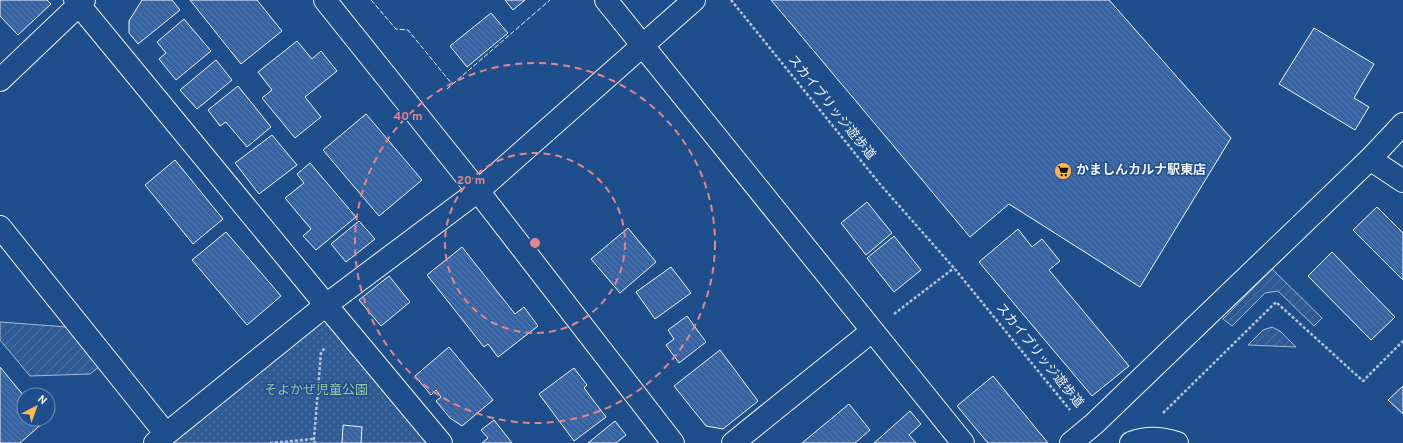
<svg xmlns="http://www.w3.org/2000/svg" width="1403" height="443" viewBox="0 0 1403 443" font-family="Overpass,'Noto Sans JP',sans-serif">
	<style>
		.grass { fill: url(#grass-dots); stroke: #a8bbd7 }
		.garden { fill: url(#garden-furrows); stroke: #a8bbd7 }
		.building { fill: url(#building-back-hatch); stroke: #f2f6ff }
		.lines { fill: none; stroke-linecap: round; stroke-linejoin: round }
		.minor-casing { stroke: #f2f6ff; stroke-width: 24 }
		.path { stroke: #b3c4dc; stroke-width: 2.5; stroke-dasharray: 3 2; stroke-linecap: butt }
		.minor { stroke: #1f4e8c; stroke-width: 22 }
		.fence { stroke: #f2f6ff; stroke-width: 1; stroke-dasharray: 5 2; stroke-linecap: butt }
		.ring { fill: none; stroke: #e38589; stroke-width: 2; stroke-dasharray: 7 5 }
		.labels { text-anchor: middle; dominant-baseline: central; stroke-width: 3; stroke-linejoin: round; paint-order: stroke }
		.street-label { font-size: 13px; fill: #f2f6ff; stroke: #1f4e8c }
		.poi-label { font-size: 13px; font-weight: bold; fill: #f2f6ff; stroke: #1f4e8c; text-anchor: start }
		.park-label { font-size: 13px; fill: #97c8a6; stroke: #1f4e8c }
		.centre { fill: #e38589; stroke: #1f4e8c; stroke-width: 2 }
		.ring-label { font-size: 12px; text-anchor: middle; font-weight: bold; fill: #e38589; stroke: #1f4e8c; stroke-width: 3; stroke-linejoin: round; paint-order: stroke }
	</style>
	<defs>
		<pattern id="grass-dots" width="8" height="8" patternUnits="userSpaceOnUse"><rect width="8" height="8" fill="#305b95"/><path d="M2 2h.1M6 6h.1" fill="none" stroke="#4e73a5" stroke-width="1.8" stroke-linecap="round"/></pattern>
		<pattern id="garden-furrows" width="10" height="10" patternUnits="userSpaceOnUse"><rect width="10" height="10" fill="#305b95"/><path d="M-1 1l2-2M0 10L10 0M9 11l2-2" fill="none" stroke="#4e73a5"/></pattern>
		<pattern id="building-back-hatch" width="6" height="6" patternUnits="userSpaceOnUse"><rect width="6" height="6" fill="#3563a3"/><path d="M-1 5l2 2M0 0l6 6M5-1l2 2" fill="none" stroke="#537ab1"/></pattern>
	</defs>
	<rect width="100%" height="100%" fill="#1f4e8c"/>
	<path class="grass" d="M323 317 428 443H168Z"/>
	<path class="garden" d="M1272 269 1322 318 1314 326 1278 291 1265 293 1232 326 1223 319Z
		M0 322 67 327 100 366 90 374 30 376 0 340Z
		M1272 327 1280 331 1296 347 1248 345 1263 330Z"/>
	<path class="building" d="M0 0H47L51 4 18 35 0 16Z
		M142 0H172L180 10 138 44 129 33V21Z
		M190 0H257L282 31 241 64Z
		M505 0H525L513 10Z
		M771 0H1109L1231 138 1140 287 1009 204 970 237Z
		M491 13 508 33 467 67 450 46Z
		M184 19 211 51 176 80 159 59 166 53 157 42Z
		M1314 28 1374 64 1354 98 1369 107 1355 130 1279 84Z
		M297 41 312 59 321 51 337 71 305 97 321 117 295 138 262 98 272 90 258 72Z
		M216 60 232 80 197 109 180 90Z
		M238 86 271 127 247 147 226 122 220 126 208 110Z
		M366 114 422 180 379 216 323 150Z
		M272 135 297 165 259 194 235 163Z
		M175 160 223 219 193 244 145 185Z
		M310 163 356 217 316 250 303 236 311 229 285 198 304 183 297 174Z
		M867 202 892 233 866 255 841 223Z
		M1377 207 1403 233V280L1353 230Z
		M359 221 375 239 346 262 331 244Z
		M628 228 656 262 620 293 591 259Z
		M1018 229 1032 247 1042 239 1060 261 1049 270 1129 366 1092 396 979 262Z
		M226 232 281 296 247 325 192 260Z
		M894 236 921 270 894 292 867 258Z
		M462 247 515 314 524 307 538 326 498 357 488 344 484 347 427 275Z
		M1332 252 1395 317 1371 340 1308 276Z
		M671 267 691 293 655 319 636 292Z
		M389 276 410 302 381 326 359 300Z
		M687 316 706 342 679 363 666 345 674 339 668 330Z
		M449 347 493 400 462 426 450 418 436 401 441 397 436 390 431 395 415 376Z
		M720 350 758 401 723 429 706 426 674 386Z
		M0 367 24 396V419H43L45 421 20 443H0Z
		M574 368 587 385 584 388 606 417 574 441 539 394Z
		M993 376 1048 443H988L957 406Z
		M1403 386V414L1388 400Z
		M849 404 870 430 855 443H802Z
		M910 411 921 424 909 435 916 443H874Z
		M494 420 512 443H482L488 438 481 430Z
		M615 421 626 435 616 443H588Z
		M343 425 362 427 361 443H342Z"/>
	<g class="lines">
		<defs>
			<path id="minor" d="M75 0 326 305 441 443
				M325 0 478 191 673 443
				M606 0 963 443
				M0 80 84 0
				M1370 159 1403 181
				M0 227 166 434
				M155 443 326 305 478 191 694 0
				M733 443 872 331
				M1071 443 1094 424 1370 159 1403 124
				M1131 443C1146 437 1162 438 1177 443"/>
		</defs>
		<use href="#minor" class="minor-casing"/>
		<path class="path" d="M731 0 879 183 954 268 1070 410
			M894 314 954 268
			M1163 413 1276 302 1363 381 1403 341
			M270 443 314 439
			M316 443 313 441 314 439 321 352 326 347"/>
		<use href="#minor" class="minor"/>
		<path class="fence" d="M371 0 396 29 408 30 452 84
			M447 89 550 0"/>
	</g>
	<g class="ring">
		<circle cx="535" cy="243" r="90"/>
		<circle cx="535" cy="243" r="180"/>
	</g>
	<defs>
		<symbol id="supermarket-disc" viewBox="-11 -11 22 22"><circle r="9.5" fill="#ffb74d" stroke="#1f4e8c"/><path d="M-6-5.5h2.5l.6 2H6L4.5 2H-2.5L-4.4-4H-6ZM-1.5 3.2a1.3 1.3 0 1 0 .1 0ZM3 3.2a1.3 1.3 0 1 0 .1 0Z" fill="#111"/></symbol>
	</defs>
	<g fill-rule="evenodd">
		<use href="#supermarket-disc" x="1053" y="161" width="20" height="20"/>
	</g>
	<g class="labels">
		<g class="street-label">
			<text transform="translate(831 108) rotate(51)">スカイブリッジ遊歩道</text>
			<text transform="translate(1039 356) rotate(51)">スカイブリッジ遊歩道</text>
		</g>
		<g class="poi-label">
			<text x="1076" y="171">かましんカルナ駅東店</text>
		</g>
		<g class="park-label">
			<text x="316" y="391">そよかぜ児童公園</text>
		</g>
	</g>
	<circle cx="535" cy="243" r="6" class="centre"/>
	<g class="ring-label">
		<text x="408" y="120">40 m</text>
		<text x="471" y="184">20 m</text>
	</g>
	<g transform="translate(36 407) rotate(41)"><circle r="19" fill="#1f4e8c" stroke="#7391ba"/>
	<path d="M0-3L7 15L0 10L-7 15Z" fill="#ffb74d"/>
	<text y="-6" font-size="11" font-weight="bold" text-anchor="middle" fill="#f2f6ff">N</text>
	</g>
</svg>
